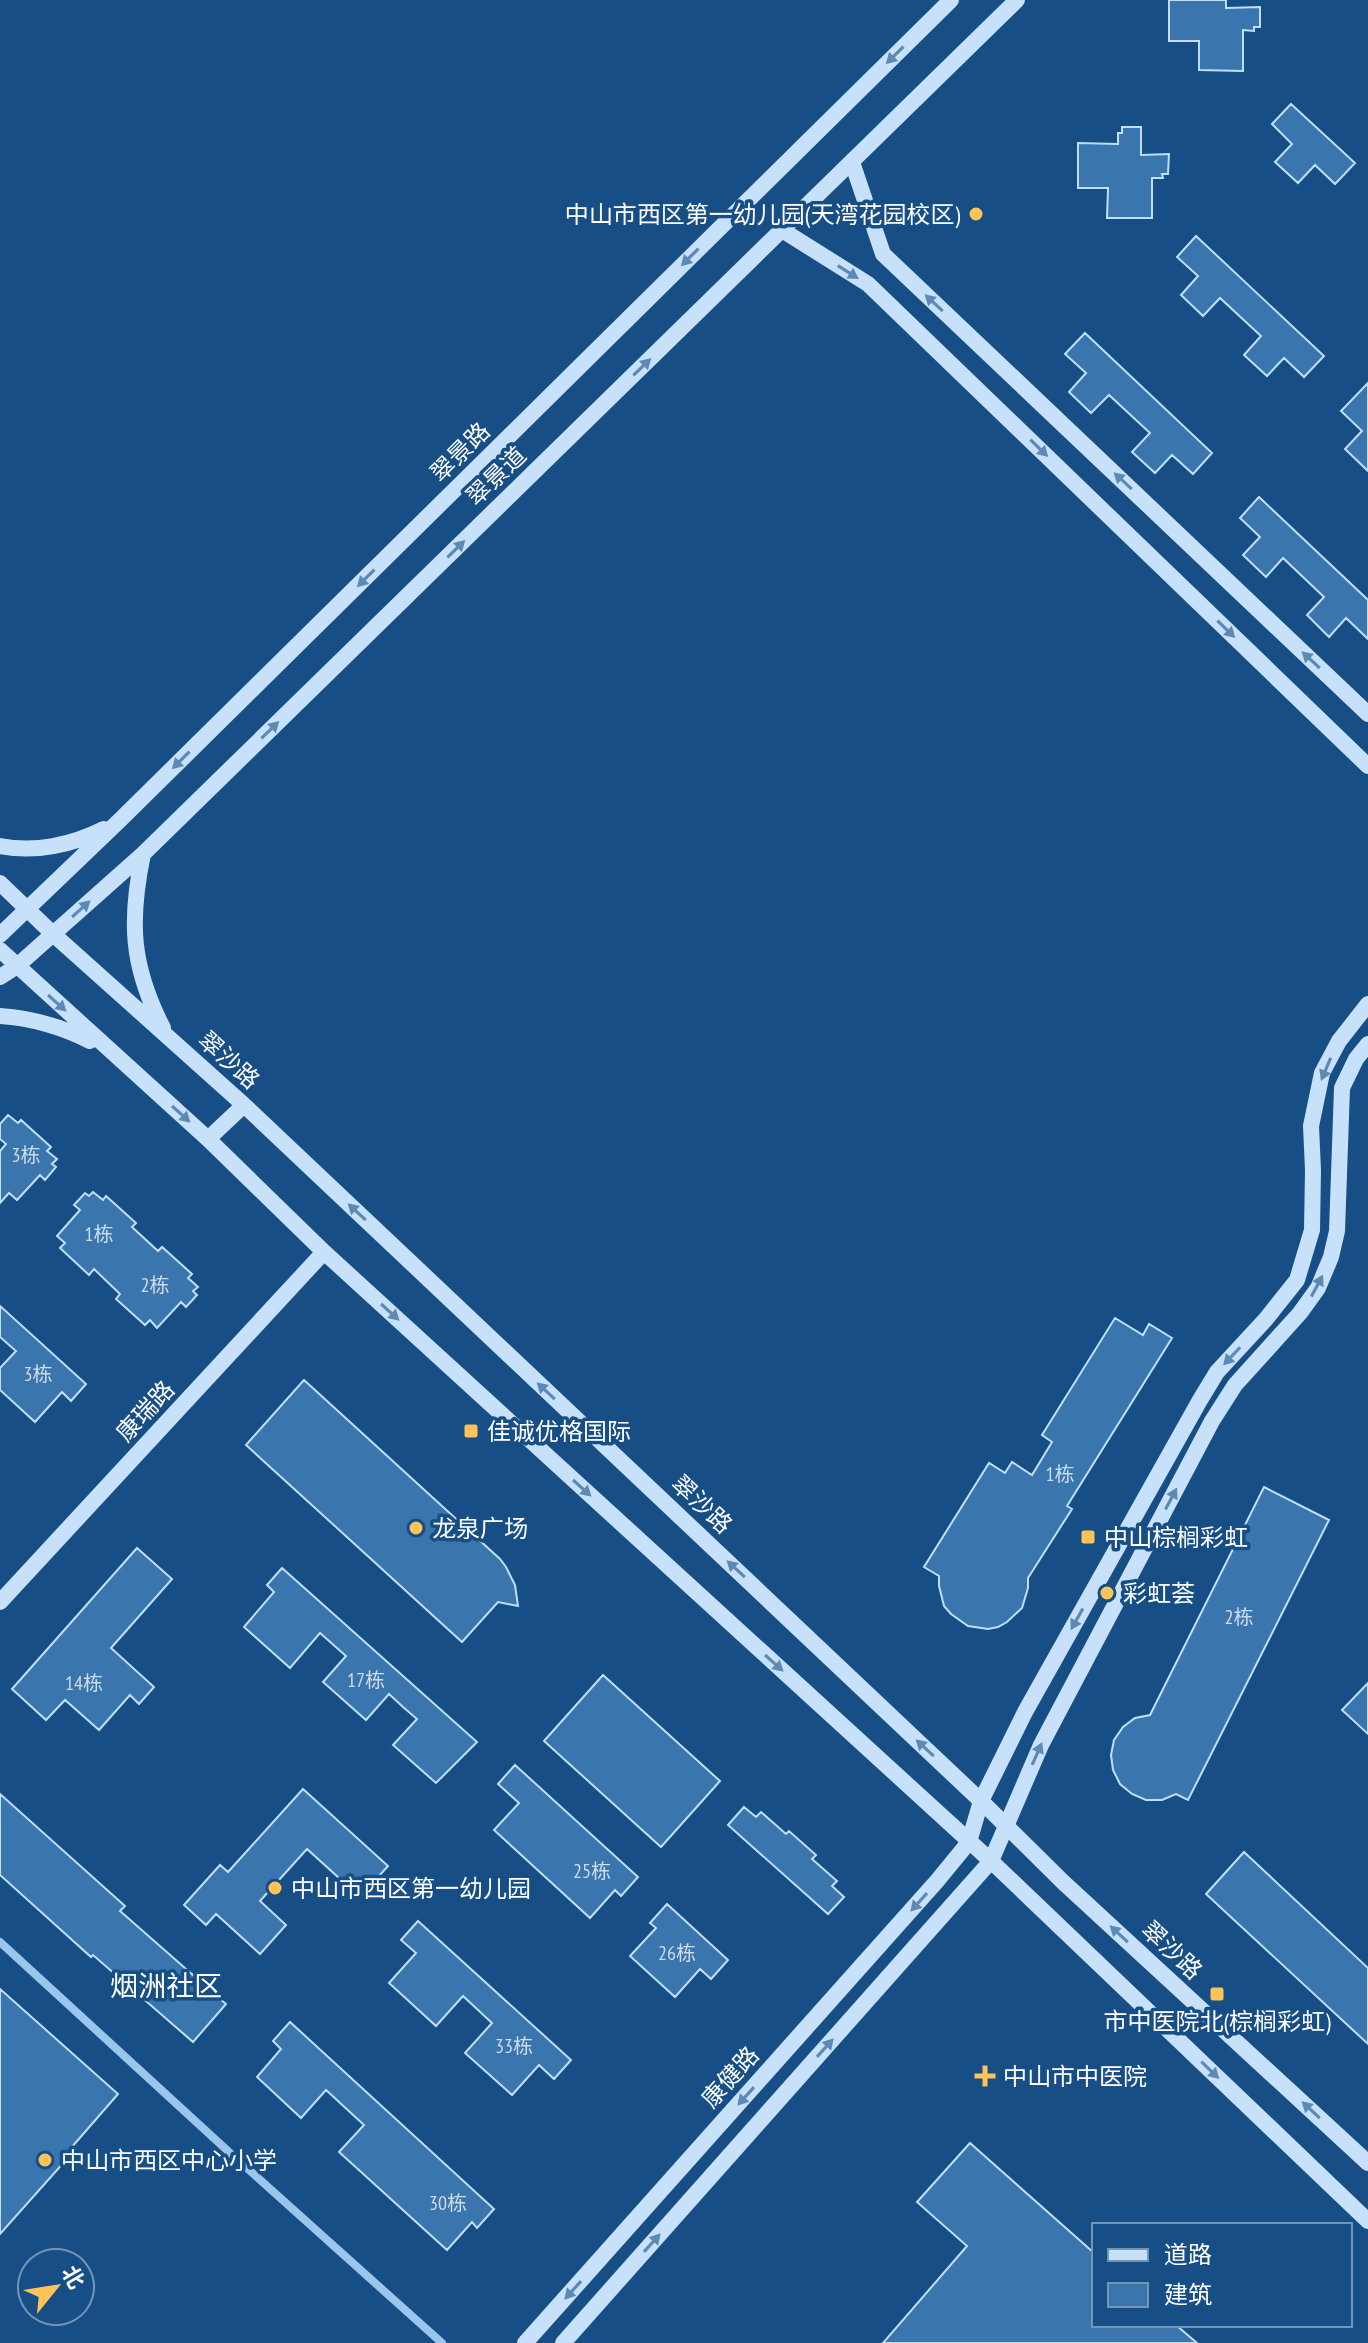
<svg xmlns="http://www.w3.org/2000/svg" width="1368" height="2343" viewBox="0 0 1368 2343" font-family="'PT Sans Narrow','Noto Sans SC',sans-serif">
	<style>
		.building { fill: #3a75ad; stroke: #c0defa; stroke-width: 2 }
		.lines { fill: none; stroke-linecap: round; stroke-linejoin: round }
		.street { stroke: #9ac6ee; stroke-width: 8 }
		.secondary { stroke: #c7e1fa; stroke-width: 16 }
		.oneway { fill: #5d89b4 }
		.poi-dot { fill: #ffc357; stroke: #164e85; stroke-width: 3 }
		.labels { text-anchor: middle; dominant-baseline: central; stroke-width: 7; stroke-linejoin: round; paint-order: stroke }
		.number-label { font-size: 20px; fill: #cedcea }
		.poi-label { font-size: 24px; fill: #fff; stroke: #164e85; text-anchor: start }
		.street-label { font-size: 24px; fill: #fff; stroke: #164e85 }
		.quarter-label { font-size: 28px; fill: #fff; stroke: #164e85 }
	</style>
	<rect width="100%" height="100%" fill="#164e85"/>
	<path class="building" d="M1169 0H1226V8L1260 7V27H1254V31L1243 30V71L1199 70V41H1169Z
		M1291 104 1355 163 1335 184 1315 165 1298 183 1275 162 1292 144 1272 124Z
		M1122 127H1141V155L1169 154 1168 174H1162L1163 178H1152V218H1107L1108 188H1078V143L1118 144V133H1122Z
		M1196 236 1324 356 1304 377 1284 358 1267 376 1244 355 1261 336 1220 298 1203 316 1181 295 1198 276 1177 257Z
		M1085 333 1212 453 1193 474 1172 455 1155 473 1132 452 1150 433 1109 395 1091 413 1069 392 1086 373 1065 354Z
		M1368 383V471L1345 449 1362 431 1341 411Z
		M1259 497 1368 600V639L1346 618 1329 637 1307 615 1324 597 1283 558 1266 577 1243 555 1260 537 1240 518Z
		M8 1115 18 1123 21 1120 51 1147 47 1151 57 1159 52 1164 56 1167 45 1180 40 1175 17 1200 9 1193 0 1203V1151L6 1144 0 1139V1124Z
		M93 1192 103 1200 106 1196 136 1223 132 1227 158 1251 162 1247 192 1274 188 1278 198 1287 193 1291 197 1295 186 1307 181 1302 157 1328 150 1320 145 1325 116 1299 120 1294 94 1269 89 1275 60 1248 65 1243 57 1236 80 1210 74 1205 85 1193 89 1196Z
		M0 1306 86 1384 71 1401 62 1392 35 1422 0 1390V1368L16 1351 0 1337Z
		M1115 1318 1143 1335 1149 1324 1172 1338 1067 1506 1072 1509 1028 1578V1588L1022 1608 1007 1622 998 1627 988 1629 968 1626 951 1614 944 1606 939 1586V1576L924 1567 989 1463 1005 1473 1012 1462 1032 1475 1052 1442 1042 1435Z
		M304 1380 500 1559 506 1567 515 1585 518 1606 498 1602 462 1642 246 1445Z
		M1264 1487 1329 1520 1188 1800 1176 1794 1162 1800H1146L1132 1794 1120 1784 1113 1770 1111 1755 1114 1740 1123 1727 1135 1718 1150 1715Z
		M137 1548 172 1579 111 1648 154 1687 139 1704 130 1695 99 1730 65 1700 46 1720 12 1689Z
		M282 1568 477 1742 436 1783 393 1745 417 1719 403 1707 389 1694 366 1720 323 1682 346 1656 320 1633 290 1668 244 1627 274 1592 267 1585Z
		M603 1675 720 1781 661 1847 544 1741Z
		M1368 1683V1734L1342 1710Z
		M515 1765 638 1877 621 1896 615 1890 590 1918 494 1830 519 1803 498 1784Z
		M303 1789 388 1866 360 1897 307 1849 260 1901 286 1925 260 1954 216 1914 206 1925 184 1905 220 1865 228 1872Z
		M0 1794 125 1906 120 1911 226 2004 193 2042 93 1955 91 1957 0 1875Z
		M744 1807 756 1817 761 1812 786 1834 789 1831 816 1855 812 1859 837 1881 832 1886 844 1897 828 1914 728 1825Z
		M1244 1852 1368 1968V2044L1206 1894Z
		M667 1904 728 1960 711 1979 700 1969 675 1997 630 1956 656 1928 650 1923Z
		M418 1921 571 2060 554 2079 539 2065 512 2095 465 2053 492 2023 463 1996 436 2026 389 1983 416 1953 401 1940Z
		M0 1989 118 2094 71 2148 74 2151 0 2234Z
		M290 2022 494 2209 477 2228 472 2222 447 2250 339 2152 364 2125 326 2090 301 2118 257 2077 281 2049 273 2041Z
		M970 2143 1094 2253V2325H1176L1197 2343H883L967 2246 917 2202Z"/>
	<g class="lines">
		<path class="street" d="M0 1942 229 2152 442 2343"/>
		<path class="secondary" d="M852 162 883 254 1368 714
			M782 230 868 284 1368 766
			M0 846C35 853 72 845 104 829
			M143 854C129 921 131 966 163 1028
			M0 883 53 934 244 1105 981 1801 1063 1882 1368 2163
			M0 935 119 821 951 0
			M0 950 208 1139 324 1252 991 1861 1368 2221
			M0 977 17 966 143 854 1017 0
			M0 1016C32 1018 62 1027 90 1041
			M208 1139 244 1105
			M0 1602 324 1252
			M525 2343 937 1881 969 1842 981 1801 1025 1712 1200 1400 1217 1372 1266 1319 1297 1280 1312 1230 1313 1170 1311 1126 1322 1073 1339 1041 1368 1004
			M563 2343 991 1861 1041 1745 1212 1421 1235 1385 1300 1313 1318 1288 1331 1257 1337 1231 1342 1088 1356 1059 1368 1044"/>
	</g>
	<defs><path id="oneway-solid" d="M-6-.8H1V-3.2L6.5 0L1 3.2V.8H-6Z" transform="scale(2)"/></defs>
	<g class="oneway">
		<use href="#oneway-solid" transform="translate(895 55) rotate(135)"/>
		<use href="#oneway-solid" transform="translate(690 257) rotate(135)"/>
		<use href="#oneway-solid" transform="translate(848 272) rotate(32)"/>
		<use href="#oneway-solid" transform="translate(934 303) rotate(-137)"/>
		<use href="#oneway-solid" transform="translate(642 367) rotate(-44)"/>
		<use href="#oneway-solid" transform="translate(1039 448) rotate(44)"/>
		<use href="#oneway-solid" transform="translate(1123 481) rotate(-137)"/>
		<use href="#oneway-solid" transform="translate(456 549) rotate(-44)"/>
		<use href="#oneway-solid" transform="translate(366 578) rotate(135)"/>
		<use href="#oneway-solid" transform="translate(1226 629) rotate(44)"/>
		<use href="#oneway-solid" transform="translate(1311 660) rotate(-137)"/>
		<use href="#oneway-solid" transform="translate(270 730) rotate(-44)"/>
		<use href="#oneway-solid" transform="translate(181 760) rotate(135)"/>
		<use href="#oneway-solid" transform="translate(81 909) rotate(-42)"/>
		<use href="#oneway-solid" transform="translate(57 1003) rotate(42)"/>
		<use href="#oneway-solid" transform="translate(1326 1069) rotate(113)"/>
		<use href="#oneway-solid" transform="translate(181 1114) rotate(42)"/>
		<use href="#oneway-solid" transform="translate(357 1212) rotate(-137)"/>
		<use href="#oneway-solid" transform="translate(1317 1286) rotate(-62)"/>
		<use href="#oneway-solid" transform="translate(390 1312) rotate(42)"/>
		<use href="#oneway-solid" transform="translate(1232 1356) rotate(133)"/>
		<use href="#oneway-solid" transform="translate(546 1391) rotate(-137)"/>
		<use href="#oneway-solid" transform="translate(582 1488) rotate(42)"/>
		<use href="#oneway-solid" transform="translate(1171 1499) rotate(-62)"/>
		<use href="#oneway-solid" transform="translate(736 1569) rotate(-137)"/>
		<use href="#oneway-solid" transform="translate(1077 1619) rotate(119)"/>
		<use href="#oneway-solid" transform="translate(774 1663) rotate(42)"/>
		<use href="#oneway-solid" transform="translate(925 1748) rotate(-137)"/>
		<use href="#oneway-solid" transform="translate(1037 1754) rotate(-66)"/>
		<use href="#oneway-solid" transform="translate(919 1902) rotate(132)"/>
		<use href="#oneway-solid" transform="translate(1119 1934) rotate(-137)"/>
		<use href="#oneway-solid" transform="translate(825 2048) rotate(-48)"/>
		<use href="#oneway-solid" transform="translate(1210 2070) rotate(44)"/>
		<use href="#oneway-solid" transform="translate(746 2096) rotate(132)"/>
		<use href="#oneway-solid" transform="translate(1311 2110) rotate(-137)"/>
		<use href="#oneway-solid" transform="translate(652 2243) rotate(-48)"/>
		<use href="#oneway-solid" transform="translate(573 2290) rotate(132)"/>
	</g>
	<g class="poi-dot">
		<circle cx="976" cy="214" r="8"/>
		<rect x="463" y="1423" width="16" height="16" rx="4"/>
		<circle cx="416" cy="1528" r="8"/>
		<rect x="1080" y="1529" width="16" height="16" rx="4"/>
		<circle cx="1107" cy="1593" r="8"/>
		<circle cx="275" cy="1888" r="8"/>
		<rect x="1209" y="1986" width="16" height="16" rx="4"/>
		<path d="M981 2064h8v8h8v8h-8v8h-8v-8h-8v-8h8z"/>
		<circle cx="45" cy="2160" r="8"/>
	</g>
	<g class="labels">
		<g class="number-label">
			<text x="26" y="1155">3栋</text>
			<text x="99" y="1234">1栋</text>
			<text x="155" y="1285">2栋</text>
			<text x="38" y="1374">3栋</text>
			<text x="1060" y="1474">1栋</text>
			<text x="1239" y="1617">2栋</text>
			<text x="366" y="1680">17栋</text>
			<text x="84" y="1683">14栋</text>
			<text x="592" y="1871">25栋</text>
			<text x="677" y="1953">26栋</text>
			<text x="514" y="2046">33栋</text>
			<text x="448" y="2203">30栋</text>
		</g>
		<g class="poi-label">
			<text x="960" y="214" text-anchor="end">中山市西区第一幼儿园(天湾花园校区)</text>
			<text x="487" y="1431">佳诚优格国际</text>
			<text x="432" y="1528">龙泉广场</text>
			<text x="1104" y="1537">中山棕榈彩虹</text>
			<text x="1123" y="1593">彩虹荟</text>
			<text x="291" y="1888">中山市西区第一幼儿园</text>
			<text x="1217" y="2021" text-anchor="middle">市中医院北(棕榈彩虹)</text>
			<text x="1003" y="2076">中山市中医院</text>
			<text x="61" y="2160">中山市西区中心小学</text>
		</g>
		<g class="street-label">
			<text transform="translate(460 452) rotate(-45)">翠景路</text>
			<text transform="translate(496 476) rotate(-44)">翠景道</text>
			<text transform="translate(229 1060) rotate(42)">翠沙路</text>
			<text transform="translate(145 1411) rotate(-47)">康瑞路</text>
			<text transform="translate(702 1504) rotate(43)">翠沙路</text>
			<text transform="translate(1172 1950) rotate(43)">翠沙路</text>
			<text transform="translate(730 2077) rotate(-48)">康健路</text>
		</g>
		<g class="quarter-label">
			<text x="166" y="1985">烟洲社区</text>
		</g>
	</g>
	<rect x="1092" y="2223" width="260" height="104" fill="#164e85" stroke="#7395b6" stroke-width="2"/>
	<rect x="1108" y="2249" width="40" height="12" fill="#c7e1fa" stroke="#7395b6" stroke-width="2"/>
	<text x="1164" y="2263" font-size="24" fill="#ffffff">道路</text>
	<rect x="1108" y="2283" width="40" height="24" fill="#3a75ad" stroke="#7395b6" stroke-width="2"/>
	<text x="1164" y="2303" font-size="24" fill="#ffffff">建筑</text>
	<g transform="translate(56 2287) rotate(60)"><circle r="38" fill="#164e85" stroke="#7395b6" stroke-width="2"/>
	<path d="M0-6L14 30L0 20L-14 30Z" fill="#ffc357"/>
	<text y="-12" font-size="22" font-weight="bold" text-anchor="middle" fill="#ffffff">北</text>
	</g>
</svg>
